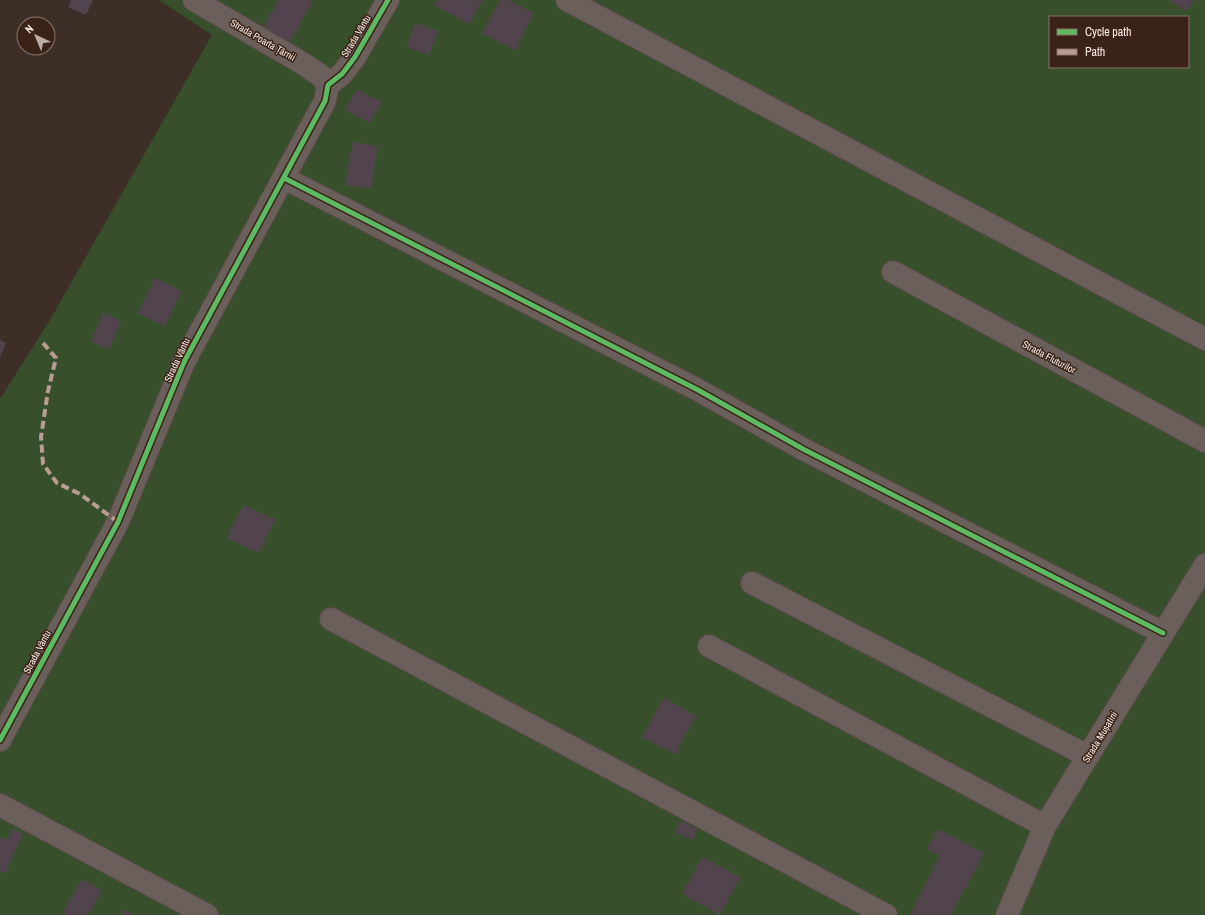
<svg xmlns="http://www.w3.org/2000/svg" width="1205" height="915" viewBox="0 0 1205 915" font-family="'Archivo Narrow',sans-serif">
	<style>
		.green { fill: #384f2c; fill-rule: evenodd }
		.building { fill: #52444d }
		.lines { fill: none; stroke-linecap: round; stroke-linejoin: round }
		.minor-casing { stroke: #574b46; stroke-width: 24 }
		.minor { stroke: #6a5f5b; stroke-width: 22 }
		.quiet { stroke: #b99d93; stroke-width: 4; stroke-dasharray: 8 4; stroke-linecap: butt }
		.cycleway-casing { stroke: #3a2216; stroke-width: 8 }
		.cycleway { stroke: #5cba63; stroke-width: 5 }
		.labels { text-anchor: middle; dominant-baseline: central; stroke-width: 3; stroke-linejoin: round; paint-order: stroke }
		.street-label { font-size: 10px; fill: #fdefe9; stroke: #3a2216 }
	</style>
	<rect width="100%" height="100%" fill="#3d2f28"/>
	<path class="green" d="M159 0H1205V915H0V399L50 320 212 35ZM1050 17H1188V67H1050Z"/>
	<path class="building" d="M71 0H93L86 15 68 7Z
		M278 0H313L290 42 263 28Z
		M437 0H482L469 24 434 5Z
		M500 0H508L534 13 515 50 482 33Z
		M1169 0H1194L1186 11Z
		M415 23 438 31 429 55 407 47Z
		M357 89 381 102 370 123 345 110Z
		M352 142 378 146 371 189 345 185Z
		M155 278 181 291 165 326 138 313Z
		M103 313 121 321 109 349 91 342Z
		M0 340 6 343 0 357Z
		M243 505 275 519 259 553 227 538Z
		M664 698 696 716 675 754 642 737Z
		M681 821 698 829 693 840 675 832Z
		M13 829 23 834 5 873 0 871V837L7 840Z
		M938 829 984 853 951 915H910L940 856 927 849Z
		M702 857 740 877 720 915 682 894Z
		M82 879 102 890 88 915H68L63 912Z
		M124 910 134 915H122Z"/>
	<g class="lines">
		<defs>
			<path id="minor" d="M194 0 302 63 320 75 328 85
				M567 0 1205 339
				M284 178 698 390 803 449 1163 633
				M893 272 1205 441
				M752 583 1088 756
				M331 619 886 915
				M709 646 1045 826
				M0 740 118 522 184 362 325 101 328 85 342 74 355 57 388 0
				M0 805 207 915
				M1007 915 1045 826 1205 565"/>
		</defs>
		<use href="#minor" class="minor-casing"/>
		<use href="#minor" class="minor"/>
		<path class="quiet" d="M43 343 56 358 48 391 41 437 43 464 57 483 80 494 118 522"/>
		<defs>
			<path id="cycleway" d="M284 178 698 390 803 449 1163 633
				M0 740 118 522 184 362 325 101 328 85 342 74 355 57 388 0"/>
		</defs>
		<use href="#cycleway" class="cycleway-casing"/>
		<use href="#cycleway" class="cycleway"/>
	</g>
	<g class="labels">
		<g class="street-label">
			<text transform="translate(356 36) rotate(-59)">Strada Vântu</text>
			<text transform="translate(263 40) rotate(30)">Strada Poarta Țărnii</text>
			<text transform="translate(1049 357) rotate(28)">Strada Fluturilor</text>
			<text transform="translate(177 360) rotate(-65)">Strada Vântu</text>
			<text transform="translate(37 652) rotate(-62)">Strada Vântu</text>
			<text transform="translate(1100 737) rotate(-59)">Strada Mușatini</text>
		</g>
	</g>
	<rect x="1049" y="16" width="140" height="52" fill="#3a2216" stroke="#88746a"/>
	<rect x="1057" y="29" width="20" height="6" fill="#5cba63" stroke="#88746a"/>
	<text x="1085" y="36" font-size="12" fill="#fdefe9">Cycle path</text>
	<rect x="1057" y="49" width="20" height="6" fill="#b99d93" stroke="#88746a"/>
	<text x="1085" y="56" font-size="12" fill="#fdefe9">Path</text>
	<g transform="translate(36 36) rotate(316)"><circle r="19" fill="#3a2216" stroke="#88746a"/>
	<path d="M0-3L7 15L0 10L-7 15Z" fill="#baaca5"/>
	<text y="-6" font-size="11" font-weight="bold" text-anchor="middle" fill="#fdefe9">N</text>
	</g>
</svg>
